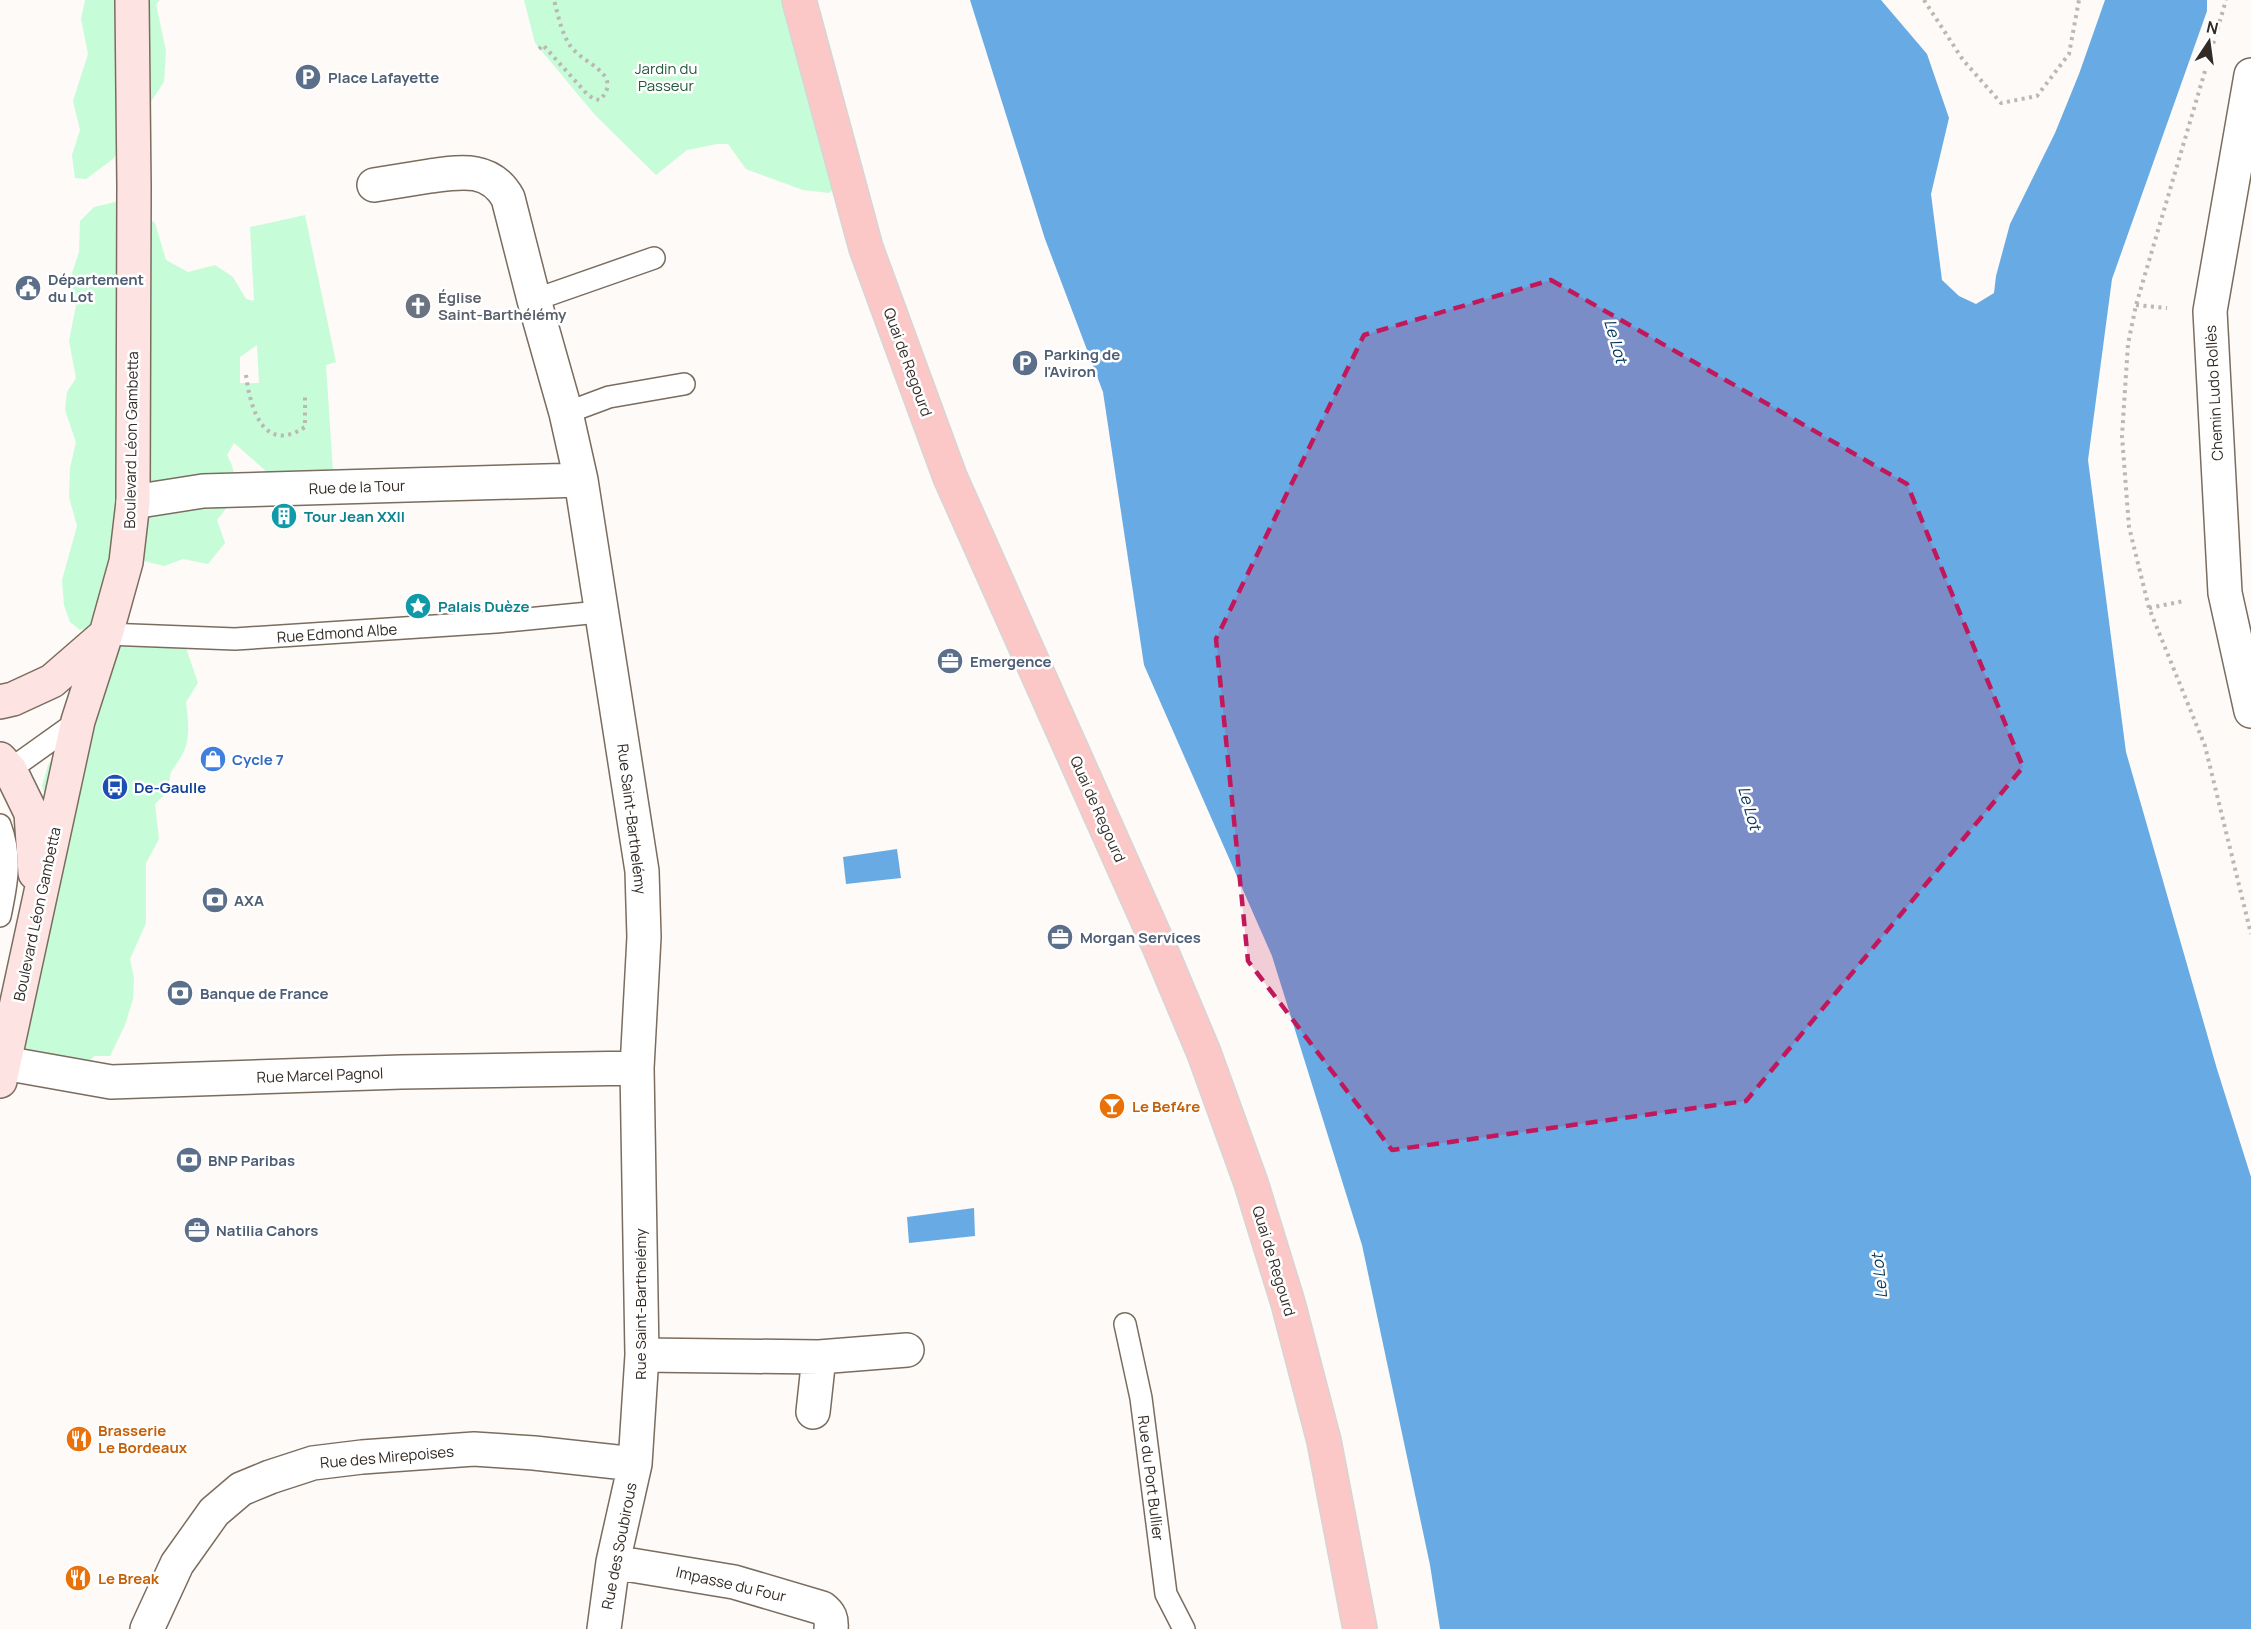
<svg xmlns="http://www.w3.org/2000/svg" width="2251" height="1629" viewBox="0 0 2251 1629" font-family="Manrope,sans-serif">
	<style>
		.green { fill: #c7fcd8; fill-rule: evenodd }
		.water { fill: #68aae3 }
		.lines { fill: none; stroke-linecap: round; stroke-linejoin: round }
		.service-casing { stroke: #7a6c5f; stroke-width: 24 }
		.minor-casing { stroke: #7a6c5f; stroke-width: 36 }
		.secondary-casing { stroke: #7a6c5f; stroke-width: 36 }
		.primary-casing { stroke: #d6d5d4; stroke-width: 36 }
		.path { stroke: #bbb7b3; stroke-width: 4; stroke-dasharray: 3 4.5; stroke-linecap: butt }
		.service { stroke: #fff; stroke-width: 21 }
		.minor { stroke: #fff; stroke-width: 33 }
		.secondary { stroke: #fde4e3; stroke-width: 33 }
		.primary { stroke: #fbc8c7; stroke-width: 33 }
		.marked { fill: #c2185b; fill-opacity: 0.2; stroke: #c2185b; stroke-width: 4.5; stroke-dasharray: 12 8; stroke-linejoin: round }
		.labels { text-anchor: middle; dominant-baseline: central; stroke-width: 5; stroke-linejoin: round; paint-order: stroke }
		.park-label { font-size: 15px; fill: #215a39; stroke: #fff }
		.service-label { font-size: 15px; font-weight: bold; fill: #4e5e75; stroke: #fff; text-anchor: start }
		.worship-label { font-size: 15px; font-weight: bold; fill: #5b616d; stroke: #fff; text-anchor: start }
		.street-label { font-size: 15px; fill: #322b26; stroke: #fff }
		.culture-label { font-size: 15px; font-weight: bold; fill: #0d838f; stroke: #fff; text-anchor: start }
		.shop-label { font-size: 15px; font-weight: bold; fill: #366cbe; stroke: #fff; text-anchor: start }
		.transit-label { font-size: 15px; font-weight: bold; fill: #164399; stroke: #fff; text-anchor: start }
		.food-label { font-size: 15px; font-weight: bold; fill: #c56008; stroke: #fff; text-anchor: start }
		.water-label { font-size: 16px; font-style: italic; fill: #00365a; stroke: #fff }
	</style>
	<rect width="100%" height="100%" fill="#fdfaf7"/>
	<path class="green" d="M85 0H160L156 4 166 51 164 82 113 159 86 179 75 178 72 155 80 130 73 101 88 54 81 19Z
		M524 0H807L847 178 829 193 803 190 746 169 728 144H717L687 150 656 175 595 115 535 43Z
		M124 200 155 223 166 260 188 272 215 265 233 277 246 299 254 301 250 227 305 215 336 362 326 365 333 472H267L234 443 227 455C241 480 235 499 217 520L225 543 208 564 183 559 164 566 144 561 132 575 136 593C122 611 102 626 80 630L70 622 64 605 62 580 77 526 69 497 70 468 76 442 65 410 67 392 76 378 69 341 76 305 69 282 79 252 80 221 94 207ZM257 345 259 383H240V357Z
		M184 642 198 683 186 702C188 719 191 740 182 755 172 773 170 766 169 790L155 804 159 839 146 863V923L130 959 134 978 133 999 125 1025 110 1056H94L84 1069 34 1056 19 1041 48 808 42 786 48 765 64 744 114 643Z"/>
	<path class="water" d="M970 0H1881L1927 54 1949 118 1931 194 1942 280 1959 296 1976 304 1994 293 1996 276 2010 224 2055 133 2079 74 2105 0H2207V11L2112 279 2088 460 2126 752 2217 1069 2251 1177V1629H1440L1430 1565 1362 1245 1272 956 1144 665 1103 392 1045 239Z
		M897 849 901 878 846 884 843 857Z
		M974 1208 975 1236 909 1243 907 1217Z"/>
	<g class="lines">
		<defs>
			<path id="service" d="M534 300 654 258
				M566 413 609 397 684 384
				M106 634 235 639 496 622 589 613 603 616
				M1 776 78 721
				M0 825C12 857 7 883 0 916
				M1125 1324 1141 1398 1166 1594 1184 1629"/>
			<path id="minor" d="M2251 75 2210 311 2225 593 2251 711
				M374 185C393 182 411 179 430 176 460 172 490 166 508 198L534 300 566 413 581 480 642 871 644 937 637 1068 642 1355 635 1464 613 1562 604 1629
				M133 502 203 491 581 480
				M4 1063 111 1082 401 1072 637 1068
				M642 1355 819 1357 907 1350
				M813 1412 819 1357
				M613 1562 734 1582 822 1608C830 1614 832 1619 831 1629
				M147 1629 177 1564 214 1512 241 1489 270 1477 313 1463 362 1457 474 1449 534 1453 635 1464"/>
			<path id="secondary" d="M0 702 13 699 52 681 105 635
				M0 759 10 770 31 813 35 873
				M0 1081 78 721 106 634 126 562 133 502 134 186 132 0"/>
			<path id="primary" d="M799 0 866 248 950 477 1159 946 1204 1053 1251 1183 1288 1303 1324 1441 1360 1629"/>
		</defs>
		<use href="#service" class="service-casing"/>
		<use href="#minor" class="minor-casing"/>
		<use href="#secondary" class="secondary-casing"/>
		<use href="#primary" class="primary-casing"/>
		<path class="path" d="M1924 0 1963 60 2001 103 2037 96 2069 54 2079 0
			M539 49 543 45 587 94 594 99 600 100C625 73 581 64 569 44 561 31 558 15 554 0
			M2209 58 2226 0
			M2205 71 2136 305 2128 344 2122 436 2129 527 2149 608 2205 746 2251 934
			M2136 305 2167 308
			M246 375C250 407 263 455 305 427V396
			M2149 608 2184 601"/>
		<use href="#service" class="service"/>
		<use href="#minor" class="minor"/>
		<use href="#secondary" class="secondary"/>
		<use href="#primary" class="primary"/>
	</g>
	<path class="marked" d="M1551 280 1907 484 2023 767 1746 1101 1392 1150 1248 961 1216 639 1364 335Z"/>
	<defs>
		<symbol id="parking-disc" viewBox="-11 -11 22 22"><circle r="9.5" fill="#5c6f8a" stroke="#fff"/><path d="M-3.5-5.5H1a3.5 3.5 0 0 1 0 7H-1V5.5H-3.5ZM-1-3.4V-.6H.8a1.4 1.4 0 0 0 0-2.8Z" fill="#fff"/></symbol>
		<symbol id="civic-disc" viewBox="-11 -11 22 22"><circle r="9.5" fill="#5c6f8a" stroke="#fff"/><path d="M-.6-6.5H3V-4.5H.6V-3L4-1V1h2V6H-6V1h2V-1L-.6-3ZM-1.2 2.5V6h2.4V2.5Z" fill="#fff"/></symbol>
		<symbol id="church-disc" viewBox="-11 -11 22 22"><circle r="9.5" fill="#6b7280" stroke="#fff"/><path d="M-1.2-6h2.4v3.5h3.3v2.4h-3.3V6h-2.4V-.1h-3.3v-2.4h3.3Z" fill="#fff"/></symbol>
		<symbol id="building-disc" viewBox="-11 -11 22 22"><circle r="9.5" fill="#0f9aa8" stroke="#fff"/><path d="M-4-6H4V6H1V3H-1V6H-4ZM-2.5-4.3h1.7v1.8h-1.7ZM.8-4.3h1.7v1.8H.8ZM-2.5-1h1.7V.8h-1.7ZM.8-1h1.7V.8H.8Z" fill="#fff"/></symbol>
		<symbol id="sight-disc" viewBox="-11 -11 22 22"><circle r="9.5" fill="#0f9aa8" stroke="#fff"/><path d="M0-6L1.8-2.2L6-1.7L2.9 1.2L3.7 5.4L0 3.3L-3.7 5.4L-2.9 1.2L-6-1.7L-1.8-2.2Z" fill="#fff"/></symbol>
		<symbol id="office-disc" viewBox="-11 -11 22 22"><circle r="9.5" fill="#5c6f8a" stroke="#fff"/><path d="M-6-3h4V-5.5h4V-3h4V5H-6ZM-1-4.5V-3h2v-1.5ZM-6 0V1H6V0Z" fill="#fff"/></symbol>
		<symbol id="shop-disc" viewBox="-11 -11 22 22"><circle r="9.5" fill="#3f7fe0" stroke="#fff"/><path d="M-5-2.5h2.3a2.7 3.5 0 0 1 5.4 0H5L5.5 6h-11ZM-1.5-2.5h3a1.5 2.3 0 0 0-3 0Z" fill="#fff"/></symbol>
		<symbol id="bus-disc" viewBox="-11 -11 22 22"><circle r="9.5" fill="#1a4fb4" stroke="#fff"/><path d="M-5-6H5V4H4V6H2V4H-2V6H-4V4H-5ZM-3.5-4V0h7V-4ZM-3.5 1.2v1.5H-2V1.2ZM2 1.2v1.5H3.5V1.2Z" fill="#fff"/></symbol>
		<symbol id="bank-disc" viewBox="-11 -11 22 22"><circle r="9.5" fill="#5c6f8a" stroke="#fff"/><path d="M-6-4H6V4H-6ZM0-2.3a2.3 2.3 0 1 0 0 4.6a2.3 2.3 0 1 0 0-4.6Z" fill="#fff"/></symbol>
		<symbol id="bar-disc" viewBox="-11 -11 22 22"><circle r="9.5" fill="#e8710a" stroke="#fff"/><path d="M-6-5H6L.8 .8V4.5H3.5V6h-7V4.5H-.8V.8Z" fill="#fff"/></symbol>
		<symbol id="restaurant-disc" viewBox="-11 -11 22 22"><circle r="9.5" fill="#e8710a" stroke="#fff"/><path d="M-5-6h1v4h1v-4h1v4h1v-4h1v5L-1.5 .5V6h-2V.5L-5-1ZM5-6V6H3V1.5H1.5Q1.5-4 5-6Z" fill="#fff"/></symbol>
	</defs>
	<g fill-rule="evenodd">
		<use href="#parking-disc" x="293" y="62" width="30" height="30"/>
		<use href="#civic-disc" x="13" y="273" width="30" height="30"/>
		<use href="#church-disc" x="403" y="291" width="30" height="30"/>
		<use href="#parking-disc" x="1010" y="348" width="30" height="30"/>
		<use href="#building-disc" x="269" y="501" width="30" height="30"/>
		<use href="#sight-disc" x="403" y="591" width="30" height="30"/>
		<use href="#office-disc" x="935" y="646" width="30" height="30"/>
		<use href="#shop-disc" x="198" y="744" width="30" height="30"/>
		<use href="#bus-disc" x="100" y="772" width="30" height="30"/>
		<use href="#bank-disc" x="200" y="885" width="30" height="30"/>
		<use href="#office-disc" x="1045" y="922" width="30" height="30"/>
		<use href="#bank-disc" x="165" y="978" width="30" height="30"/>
		<use href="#bar-disc" x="1097" y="1091" width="30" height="30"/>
		<use href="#bank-disc" x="174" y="1145" width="30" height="30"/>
		<use href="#office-disc" x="182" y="1215" width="30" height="30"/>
		<use href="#restaurant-disc" x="64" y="1424" width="30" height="30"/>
		<use href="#restaurant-disc" x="63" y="1563" width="30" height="30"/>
	</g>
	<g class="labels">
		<g class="park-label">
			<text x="666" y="68">Jardin du<tspan x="666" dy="17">Passeur</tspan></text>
		</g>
		<g class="service-label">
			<text x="328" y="77">Place Lafayette</text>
			<text x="48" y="279">Département<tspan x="48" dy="17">du Lot</tspan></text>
			<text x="1044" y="354">Parking de<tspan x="1044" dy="17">l'Aviron</tspan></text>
			<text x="970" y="661">Emergence</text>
			<text x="234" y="900">AXA</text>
			<text x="1080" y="937">Morgan Services</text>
			<text x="200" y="993">Banque de France</text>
			<text x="208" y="1160">BNP Paribas</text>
			<text x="216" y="1230">Natilia Cahors</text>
		</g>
		<g class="worship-label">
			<text x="438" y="297">Église<tspan x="438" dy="17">Saint-Barthélémy</tspan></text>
		</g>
		<g class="street-label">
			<text transform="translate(908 362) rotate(70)">Quai de Regourd</text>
			<text transform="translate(2214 393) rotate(-93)">Chemin Ludo Rollès</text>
			<text transform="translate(131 440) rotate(-89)">Boulevard Léon Gambetta</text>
			<text transform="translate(357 487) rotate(-2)">Rue de la Tour</text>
			<text transform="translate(337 633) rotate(-4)">Rue Edmond Albe</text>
			<text transform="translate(1098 809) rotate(66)">Quai de Regourd</text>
			<text transform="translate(632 819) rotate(83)">Rue Saint-Barthelémy</text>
			<text transform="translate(37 914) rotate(-78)">Boulevard Léon Gambetta</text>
			<text transform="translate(320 1075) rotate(-2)">Rue Marcel Pagnol</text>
			<text transform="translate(1274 1261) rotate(73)">Quai de Regourd</text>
			<text transform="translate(640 1304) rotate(-90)">Rue Saint-Barthelémy</text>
			<text transform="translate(387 1457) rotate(-5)">Rue des Mirepoises</text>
			<text transform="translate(1151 1478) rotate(83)">Rue du Port Bullier</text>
			<text transform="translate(619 1546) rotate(-79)">Rue des Soubirous</text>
			<text transform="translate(731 1584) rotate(13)">Impasse du Four</text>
		</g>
		<g class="culture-label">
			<text x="304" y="516">Tour Jean XXII</text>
			<text x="438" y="606">Palais Duèze</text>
		</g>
		<g class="shop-label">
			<text x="232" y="759">Cycle 7</text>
		</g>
		<g class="transit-label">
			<text x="134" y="787">De-Gaulle</text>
		</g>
		<g class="food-label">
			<text x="1132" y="1106">Le Bef4re</text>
			<text x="98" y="1430">Brasserie<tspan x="98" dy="17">Le Bordeaux</tspan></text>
			<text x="98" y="1578">Le Break</text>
		</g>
		<g class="water-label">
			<text transform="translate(1616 341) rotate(74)">Le Lot</text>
			<text transform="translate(1750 808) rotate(74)">Le Lot</text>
			<text transform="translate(1879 1276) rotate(-96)">Le Lot</text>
		</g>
	</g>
	<g transform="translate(2209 42) rotate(13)" stroke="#ffffff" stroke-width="4.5" paint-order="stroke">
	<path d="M0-4.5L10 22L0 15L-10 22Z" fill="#322b26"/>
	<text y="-9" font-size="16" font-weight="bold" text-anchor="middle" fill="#322b26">N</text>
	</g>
</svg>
